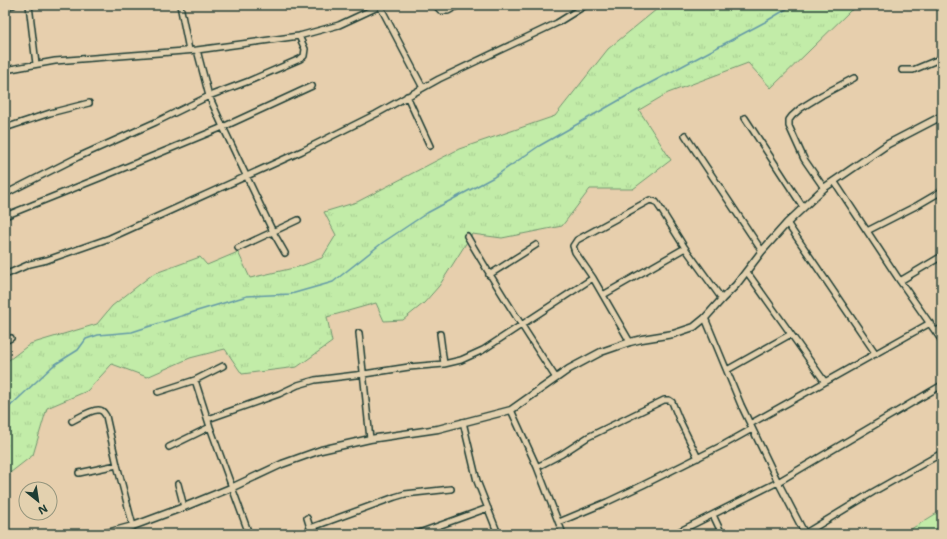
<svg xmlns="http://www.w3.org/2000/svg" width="947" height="539" viewBox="0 0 947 539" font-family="'Shantell Sans',sans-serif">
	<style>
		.grass { fill: url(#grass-tufts); stroke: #70946e }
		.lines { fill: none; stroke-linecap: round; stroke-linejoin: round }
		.stream { stroke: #6399a7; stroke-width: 1.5 }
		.minor-casing { stroke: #1f3d34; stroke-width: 8 }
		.tertiary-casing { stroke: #1f3d34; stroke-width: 9 }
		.minor { stroke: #e3d1af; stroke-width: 5 }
		.tertiary { stroke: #e3d1af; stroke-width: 6 }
	</style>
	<defs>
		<pattern id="grass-tufts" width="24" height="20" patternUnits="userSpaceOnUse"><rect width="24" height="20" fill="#c2eca8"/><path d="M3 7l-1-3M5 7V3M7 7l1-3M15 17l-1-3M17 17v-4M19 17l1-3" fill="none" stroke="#a6cb91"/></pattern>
	</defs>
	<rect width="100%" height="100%" fill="#e7cfad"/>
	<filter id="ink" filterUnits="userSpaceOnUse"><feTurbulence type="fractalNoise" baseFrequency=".025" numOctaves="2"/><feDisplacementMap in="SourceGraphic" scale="8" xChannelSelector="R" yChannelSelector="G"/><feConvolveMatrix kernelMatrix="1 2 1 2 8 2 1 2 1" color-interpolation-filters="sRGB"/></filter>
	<g filter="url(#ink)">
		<path class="grass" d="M662 5H860L850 11 771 88 748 63 668 93 639 110 671 160 633 189H590L562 226 502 238 472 234 439 286 424 303 403 320 384 321 376 303 327 317 332 342 297 367 242 374 225 349 190 358 147 377 112 364 87 391 47 408 33 455 6 476 8 519 5 518V363L30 344 97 324 112 306 153 274 200 257 207 265 238 252 250 278 298 267 322 258 336 235 324 212 357 202 459 149 555 116 608 49Z
			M942 510V534H903Z"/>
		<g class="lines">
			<path class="stream" d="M5 411 54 365 78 350 86 339 98 335 132 332 197 311 247 296 291 294 333 282 382 243 427 213 494 177 539 146 639 89 765 22 793 5"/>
			<defs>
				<path id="minor" d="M29 5 36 64
					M180 5 189 50
					M435 5 441 11H448L459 5
					M380 6 423 88
					M5 7 13 5
					M197 50 209 96 223 127 273 232 285 253
					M5 70 55 61 197 50 299 36 339 25 382 5
					M902 70H913L942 58
					M407 96 430 146
					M745 118 803 207
					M5 128 50 113 89 103
					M685 135 762 251
					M834 181 900 281 942 341
					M824 188 804 159 789 126V120L792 116 801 108 822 95 854 78
					M5 194 78 157 156 122 209 96 249 81 300 59 304 56 305 49 299 36
					M5 216 102 177 223 127 312 86
					M787 223 876 354
					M867 231 918 205 942 191
					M467 236C495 284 525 331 556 378
					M238 248 298 220
					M747 272 825 382
					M5 275 30 264 47 260 110 238 302 151 376 114 439 79 557 23 586 5
					M489 275 536 245
					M900 281 942 256
					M603 295 685 248
					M705 318 741 405 778 482 805 534
					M936 331 942 328
					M359 333 370 439
					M440 334 444 364
					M5 341 11 338
					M630 342 593 278 575 252 573 246 577 240 650 200 656 202 660 208 685 248 722 299
					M727 370 791 334
					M195 380 210 427 249 534
					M158 392 195 380 223 366
					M511 410 537 467 563 534
					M208 419 279 394 298 385 315 380 364 374 409 367 444 364 461 360 483 350 593 278
					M72 421C78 418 92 409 99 410 103 410 104 413 106 416L117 465 133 526
					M463 422 477 481 498 534
					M750 424 930 323
					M169 447 210 427
					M537 467 562 454 588 437 664 400H669L672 402 679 419 698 458
					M79 473 117 465
					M178 484 184 507
					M713 515 722 534
					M307 518 312 534
					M559 522 607 502 643 485 725 444 752 429
					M310 528 395 497 405 494 451 489
					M416 534 488 508
					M674 534 778 482 942 385
					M804 534 873 492 942 453"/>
				<path id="tertiary" d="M103 534 133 526 184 507 233 487 282 464 321 450 370 439 438 429 511 410 569 369 601 352 630 342 642 339 673 334 694 327 705 318 722 299 736 285 762 251 787 223 824 188 888 144 942 116"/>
			</defs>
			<use href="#minor" class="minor-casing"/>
			<use href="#tertiary" class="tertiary-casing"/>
			<use href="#minor" class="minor"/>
			<use href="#tertiary" class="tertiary"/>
		</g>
	</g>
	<rect width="947" height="539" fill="none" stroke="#e3d1af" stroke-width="20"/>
	<rect x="10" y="10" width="927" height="519" fill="none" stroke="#1f3d34" stroke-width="1.5" filter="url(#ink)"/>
	<g transform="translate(38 501) rotate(150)"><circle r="19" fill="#e3d1af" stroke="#95967e"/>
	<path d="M0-3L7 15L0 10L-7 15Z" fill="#1f3d34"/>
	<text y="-6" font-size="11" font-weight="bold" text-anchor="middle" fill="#1f3d34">N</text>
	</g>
</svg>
